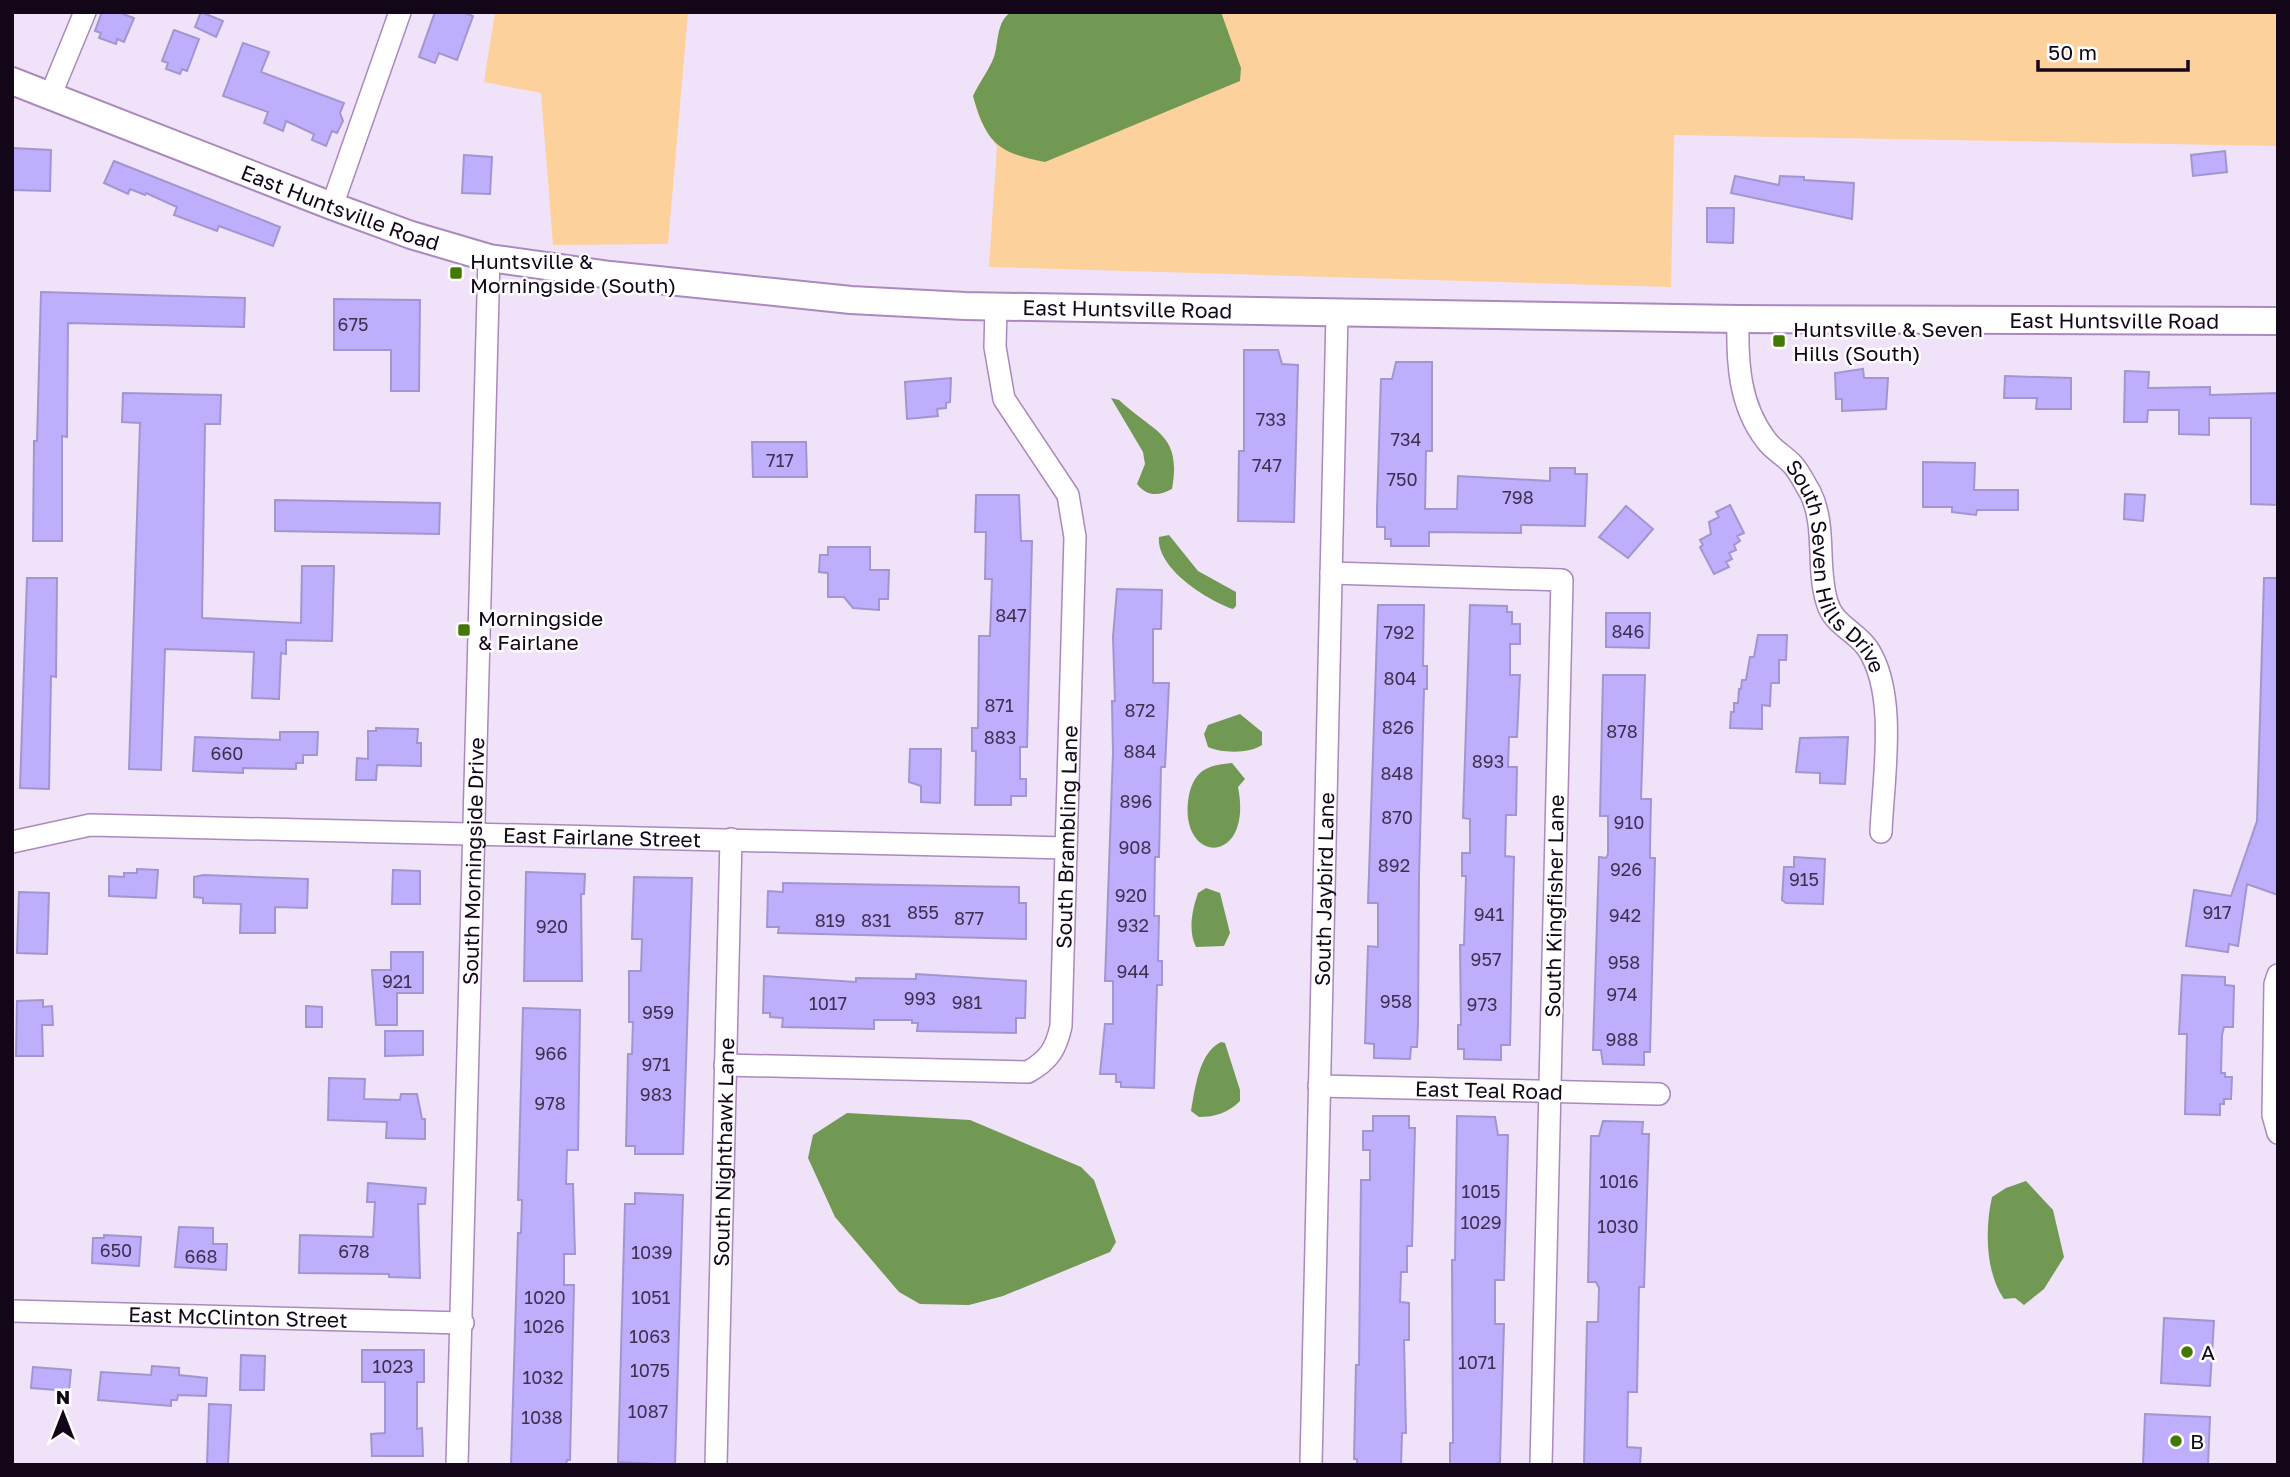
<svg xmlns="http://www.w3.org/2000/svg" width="2290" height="1477" viewBox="0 0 2290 1477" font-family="'Golos Text',sans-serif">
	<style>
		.green { fill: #fcd19b }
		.water { fill: #719953 }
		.building { fill: #beaefb; stroke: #a196d0; stroke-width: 2 }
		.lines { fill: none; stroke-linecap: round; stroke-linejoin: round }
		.minor-casing { stroke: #aa89bd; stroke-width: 24 }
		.major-casing { stroke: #aa89bd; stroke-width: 30 }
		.minor { stroke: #fff; stroke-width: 21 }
		.major { stroke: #fff; stroke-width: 26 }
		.poi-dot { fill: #447804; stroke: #fff; stroke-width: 2.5 }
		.labels { text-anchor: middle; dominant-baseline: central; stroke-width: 5; stroke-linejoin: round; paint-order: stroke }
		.number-label { font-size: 18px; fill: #3d3051 }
		.street-label { font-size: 21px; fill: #120618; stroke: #fff }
		.poi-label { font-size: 21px; fill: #120618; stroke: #fff; text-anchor: start }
	</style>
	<rect width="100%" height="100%" fill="#f0e2f9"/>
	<path class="green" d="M495 12H688L668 244 553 245 541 93 484 82Z
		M1011 12H2278V146L1674 135 1671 287 989 267 997 147 979 118 973 96C979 83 989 70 994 57 999 42 996 22 1011 12Z"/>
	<path class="water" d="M1011 12H1221L1241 68 1240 81 1045 162C997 153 986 142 973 96 979 83 989 70 994 57 999 42 996 22 1011 12Z
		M1111 398 1119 400C1154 433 1182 433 1172 489 1159 496 1147 497 1137 484L1145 464 1143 452Z
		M1169 535 1198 571 1236 592V606L1233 609C1207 600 1156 568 1159 537Z
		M1240 714 1262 732V745C1249 754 1221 753 1208 747L1204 734 1208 725Z
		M1232 763 1245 779 1238 787C1254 868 1176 865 1189 795 1195 769 1209 765 1232 763Z
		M1206 888 1220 893 1230 933 1224 946 1196 947C1188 931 1192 910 1198 893Z
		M1221 1042 1225 1043 1240 1090V1101C1228 1113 1215 1117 1199 1117L1191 1111C1195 1089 1199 1052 1221 1042Z
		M847 1113 970 1120 1081 1167 1094 1180 1116 1242 1110 1252 1003 1296 969 1305 920 1304 899 1292 835 1217 808 1158 813 1135Z
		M2026 1181 2053 1210 2064 1257 2044 1289 2024 1305 2015 1298 2004 1299C1985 1272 1985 1228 1992 1197L2006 1188Z"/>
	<path class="building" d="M102 12H118L134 18 124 42 117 39 116 44 99 38 101 33 95 31Z
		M201 12 223 21 216 37 195 27Z
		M435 12H462L473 16 457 60 439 53 435 63 419 57Z
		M174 30 199 39 187 71 182 69 180 74 166 69 168 63 162 61Z
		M243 43 269 52 261 72 344 103 340 113 343 121 337 133 332 131 326 146 312 140 314 134 286 121 283 131 264 123 268 112 223 96Z
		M12 148 51 150 50 191 12 190Z
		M2225 151 2227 172 2193 176 2191 155Z
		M464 155 492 157 490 194 462 193Z
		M114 161 280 227 273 246 219 226 217 231 174 215 177 207 146 193 145 195 130 189 128 194 104 183Z
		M1735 176 1779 185 1780 176 1804 177V180L1854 183 1852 219 1731 193Z
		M1707 208H1734L1733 243 1707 242Z
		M41 292 245 298 244 327 68 323 67 437 62 436V541H33L34 441H37Z
		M334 299 420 300 419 391H391V350H334Z
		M1244 350H1278L1282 364 1298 365 1294 522 1238 521 1239 451H1244Z
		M1396 362H1432V451H1426L1425 509H1457L1458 476 1550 481V468H1575V474H1587L1585 526 1521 525V533L1429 532V546H1391V539H1385V527H1377V509L1381 379H1392Z
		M1863 369 1864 378H1888L1886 409 1842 411V399H1836L1835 373Z
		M2125 371 2149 372 2148 388 2210 387V395L2278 393V505L2251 504V418H2209V435L2179 434V410H2148L2147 422H2124Z
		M2005 376 2071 378V409H2036L2037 398H2004Z
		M951 378 950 402 946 403V408L937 409 938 416 907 419 905 382Z
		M123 393 221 395 220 424H205L202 618 301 623 302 566H334L332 641 286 640V654L281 653 279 699 252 698 254 652 165 649 161 770 129 769 140 423 122 422Z
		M752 442H806L807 477H753Z
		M1923 462 1975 463 1974 490H2018V510H1977L1976 515 1952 512V507H1923Z
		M2125 494 2145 495 2143 521 2124 519Z
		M976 495H1019L1021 541H1032L1027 747H1020V779H1026V796H1011V805H975L976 751H972V728H978L979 636H990L992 579H985L986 532H975Z
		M275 500 440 503 439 534 275 531Z
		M1730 505 1744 533 1737 536 1740 541 1734 545 1736 550 1729 553 1732 559 1726 562 1729 567 1714 574 1700 547 1703 545 1700 540 1711 534 1709 522 1719 517 1716 512Z
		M1626 506 1653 529 1628 558 1599 537Z
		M828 547H870V570H889L888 599H879V610L853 608 844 597H828V573L819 572 820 555H828Z
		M27 578H57L56 677 51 676 49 789 20 788Z
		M2264 578H2278V895L2247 884 2238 946 2229 944 2228 952 2186 946 2194 890 2231 896 2257 821Z
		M1117 589 1162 590 1161 629H1153V683H1169L1165 767H1161L1159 857H1155L1154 916H1159L1158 961H1162V985H1157L1154 1088 1121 1087V1082H1116V1074H1100L1105 1024H1113V981H1105L1113 753 1112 701H1115L1113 637Z
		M1378 605H1424L1423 666H1427V689H1424L1419 876 1418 1025 1417 1047H1411L1410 1059 1374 1058V1044L1365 1043 1368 946 1378 947V903H1368Z
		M1470 605 1507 606V612H1512V624H1520V644H1510V675H1520L1519 694 1517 737H1509L1508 767H1517L1516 815H1506L1505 856 1514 857 1510 1045H1501V1060L1464 1059V1049H1458V1025H1461L1460 945H1464L1466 876H1462V853H1470V819L1463 818Z
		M1606 613H1650L1649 648 1606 647Z
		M1758 635H1787L1786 660H1779V683H1771L1770 706 1762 705V729L1730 728 1731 712H1734V703H1738L1739 689H1741L1742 680H1746L1750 657H1754Z
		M1603 675H1645L1641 799H1651L1650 847V858H1655L1650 1052H1644V1065L1603 1064 1601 1050H1593L1599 857 1606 858 1608 854V816H1600Z
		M376 728 418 729 417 743H421V766L377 765 376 780H356L357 758 368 759V731H376Z
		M280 732H318L317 755H303V763H296V769L243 768V773L193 771 195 737 280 740Z
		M1848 737 1845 784 1820 783V773L1796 772 1800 738Z
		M910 749H941L940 803 921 802V786L909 782Z
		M1794 857 1825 859 1823 904 1786 903 1782 900 1784 867H1794Z
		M137 869 158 870 156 898 109 896V876L124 877V873H137Z
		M393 870 420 871V904H392Z
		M526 872 585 874 584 894H581L582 981H524Z
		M203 875 308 879 307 908 275 907V933H240L241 904 203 903V898L194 897V877Z
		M634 877 692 878 683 1154H635V1146H626L628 1054H632L633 1022H629V971H641L642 939H632Z
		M783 883 1019 887V903H1026V939L778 933 779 927H767L768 891 783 892Z
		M19 892 49 893 47 954 17 953Z
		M391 952H423V993H397V1025H376L372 970H391Z
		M916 974 1026 981 1025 1018H1016V1033L917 1031 918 1023H912V1020H874V1029L782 1027 783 1018 770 1017V1013H763L764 976 856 982V978L916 979Z
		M2182 975 2225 977V985L2234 986 2233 1027H2224L2222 1035 2221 1073H2225V1077H2232L2231 1099H2224V1104H2220V1115L2185 1114 2187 1034H2179Z
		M43 1000V1007L52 1006 53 1025H42L43 1056H16L17 1001Z
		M306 1006 322 1007V1027H306Z
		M523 1008 580 1010 578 1150H567L566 1184H573L575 1254H564V1285H574L570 1460H567L566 1465H511L518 1233H521L522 1200H518Z
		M385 1031H423V1055L385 1056Z
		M329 1078 365 1079 364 1099 400 1100 401 1094H417L422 1119H425V1139L386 1138 387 1122 328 1120Z
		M1373 1116H1409V1128H1415L1412 1246H1407V1272H1401L1400 1302 1409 1303V1340H1404L1406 1433H1402L1401 1465H1357V1459H1354L1356 1365H1359L1361 1180H1370V1150H1363V1131H1373Z
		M1457 1116 1495 1117 1498 1135H1508L1504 1280H1495V1324H1504L1500 1463 1491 1465H1450V1443H1453L1452 1260H1455Z
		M1603 1121 1643 1122 1642 1134H1649L1644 1287H1639L1637 1392H1628L1627 1447 1641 1448 1640 1465H1584L1587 1322H1598L1599 1288 1596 1282H1588L1591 1136H1599Z
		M368 1183 426 1188 425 1204H418L420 1278 389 1277V1274L299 1273 300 1235 373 1237 375 1202H367Z
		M635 1193 683 1195 675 1465 618 1462 625 1204H635Z
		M179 1227 213 1228V1244H227L226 1270 175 1267Z
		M104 1235 141 1237 139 1266 92 1263 93 1238H104Z
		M2164 1318 2214 1321 2210 1386 2161 1383Z
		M362 1350H424V1382H417V1429L422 1428 423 1456H372L371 1434 385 1433V1382H362Z
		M241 1355 265 1356 264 1390H240Z
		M152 1366 179 1368V1375L207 1378 206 1396 178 1395 177 1400H171V1406L98 1400 101 1372 151 1375Z
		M33 1367 71 1370 69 1391 31 1388Z
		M209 1404 231 1405 228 1465H207Z
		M2145 1414 2210 1417 2208 1465H2143Z"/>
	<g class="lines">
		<defs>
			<g id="minor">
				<path d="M51 94 85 12"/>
				<path d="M332 206 400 12"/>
				<path id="s1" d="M1738 319C1737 362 1739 405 1766 440 1773 450 1785 456 1793 465 1800 473 1805 484 1810 492 1827 526 1816 567 1827 602 1833 625 1856 631 1868 649 1898 695 1883 779 1881 832"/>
				<path d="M1331 573 1562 580 1541 1465"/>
				<path id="s2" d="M12 842 90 825 1066 848"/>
				<path d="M2278 975 2275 984 2273 1115 2278 1133"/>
				<path id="s3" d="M725 1065 1028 1072C1049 1060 1056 1049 1061 1026L1075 537 1068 495 1004 399 995 347 996 306"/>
				<path id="s4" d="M1319 1086 1659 1094"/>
				<path id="s5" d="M12 1311 463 1323"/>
				<path id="s6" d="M457 1465 489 258"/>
				<path id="s7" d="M716 1465 731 839"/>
				<path id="s8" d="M1311 1465 1337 313"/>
			</g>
			<g id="major">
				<path id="s9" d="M12 81 332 206 411 235 489 258 610 275 851 300 965 306 1738 319 2278 321"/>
			</g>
		</defs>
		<use href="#minor" class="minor-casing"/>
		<use href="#major" class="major-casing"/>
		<use href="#minor" class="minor"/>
		<use href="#major" class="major"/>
	</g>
	<g class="poi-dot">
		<rect x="449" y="266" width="14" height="14" rx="3.5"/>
		<rect x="1772" y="334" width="14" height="14" rx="3.5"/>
		<rect x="457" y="623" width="14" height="14" rx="3.5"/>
		<circle cx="2187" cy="1352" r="7"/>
		<circle cx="2176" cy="1441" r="7"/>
	</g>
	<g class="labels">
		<g class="number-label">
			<text x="353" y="324">675</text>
			<text x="1271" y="419">733</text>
			<text x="1406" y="439">734</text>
			<text x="780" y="460">717</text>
			<text x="1267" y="465">747</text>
			<text x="1402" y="479">750</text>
			<text x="1518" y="497">798</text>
			<text x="1011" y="615">847</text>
			<text x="1628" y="631">846</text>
			<text x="1399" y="632">792</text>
			<text x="1400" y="678">804</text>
			<text x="999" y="705">871</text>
			<text x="1140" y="710">872</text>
			<text x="1398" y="727">826</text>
			<text x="1622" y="731">878</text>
			<text x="1000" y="737">883</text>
			<text x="1140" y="751">884</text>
			<text x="227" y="753">660</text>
			<text x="1488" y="761">893</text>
			<text x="1397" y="773">848</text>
			<text x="1136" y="801">896</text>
			<text x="1397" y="817">870</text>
			<text x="1629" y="822">910</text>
			<text x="1135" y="847">908</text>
			<text x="1394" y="865">892</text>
			<text x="1626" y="869">926</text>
			<text x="1804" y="879">915</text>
			<text x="1131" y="895">920</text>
			<text x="923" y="912">855</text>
			<text x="2217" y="912">917</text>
			<text x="1489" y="914">941</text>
			<text x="1625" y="915">942</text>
			<text x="969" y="918">877</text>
			<text x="830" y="920">819</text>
			<text x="876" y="920">831</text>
			<text x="1133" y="925">932</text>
			<text x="552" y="926">920</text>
			<text x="1486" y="959">957</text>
			<text x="1624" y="962">958</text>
			<text x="1133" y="971">944</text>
			<text x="397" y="981">921</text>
			<text x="1622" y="994">974</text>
			<text x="920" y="998">993</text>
			<text x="1396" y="1001">958</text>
			<text x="967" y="1002">981</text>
			<text x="828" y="1003">1017</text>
			<text x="1482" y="1004">973</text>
			<text x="658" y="1012">959</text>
			<text x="1622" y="1039">988</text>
			<text x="551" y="1053">966</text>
			<text x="656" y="1064">971</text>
			<text x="656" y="1094">983</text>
			<text x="550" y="1103">978</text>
			<text x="1619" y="1181">1016</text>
			<text x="1481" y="1191">1015</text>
			<text x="1481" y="1222">1029</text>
			<text x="1618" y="1226">1030</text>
			<text x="116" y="1250">650</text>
			<text x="354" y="1251">678</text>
			<text x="652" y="1252">1039</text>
			<text x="201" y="1256">668</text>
			<text x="545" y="1297">1020</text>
			<text x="651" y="1297">1051</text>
			<text x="544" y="1326">1026</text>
			<text x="650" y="1336">1063</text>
			<text x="1477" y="1362">1071</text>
			<text x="393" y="1366">1023</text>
			<text x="650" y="1370">1075</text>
			<text x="543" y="1377">1032</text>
			<text x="648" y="1411">1087</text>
			<text x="542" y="1417">1038</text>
		</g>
		<g class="street-label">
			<text stroke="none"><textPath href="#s9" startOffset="352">East Huntsville Road</textPath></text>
			<text stroke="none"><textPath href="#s9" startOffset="1150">East Huntsville Road</textPath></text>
			<text stroke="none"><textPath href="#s9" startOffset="2137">East Huntsville Road</textPath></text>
			<text stroke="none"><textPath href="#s1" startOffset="278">South Seven Hills Drive</textPath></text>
			<text stroke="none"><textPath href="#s2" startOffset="592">East Fairlane Street</textPath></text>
			<text stroke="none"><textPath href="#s3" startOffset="551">South Brambling Lane</textPath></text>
			<text stroke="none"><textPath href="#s6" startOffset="604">South Morningside Drive</textPath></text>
			<text stroke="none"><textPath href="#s8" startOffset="576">South Jaybird Lane</textPath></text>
			<text transform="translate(1554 906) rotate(-89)">South Kingfisher Lane</text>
			<text stroke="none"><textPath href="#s4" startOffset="170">East Teal Road</textPath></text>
			<text stroke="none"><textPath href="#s7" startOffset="313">South Nighthawk Lane</textPath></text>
			<text stroke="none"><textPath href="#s5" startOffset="226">East McClinton Street</textPath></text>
		</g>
		<g class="poi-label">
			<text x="470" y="261">Huntsville &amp;<tspan x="470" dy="24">Morningside (South)</tspan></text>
			<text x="1793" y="329">Huntsville &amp; Seven<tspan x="1793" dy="24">Hills (South)</tspan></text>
			<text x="478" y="618">Morningside<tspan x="478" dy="24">&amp; Fairlane</tspan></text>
			<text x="2201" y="1352">A</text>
			<text x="2190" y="1441">B</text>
		</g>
	</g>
	<rect width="2290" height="1477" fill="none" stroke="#120618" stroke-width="28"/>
	<g transform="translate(63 1414)" stroke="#ffffff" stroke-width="5" paint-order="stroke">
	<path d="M0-5L12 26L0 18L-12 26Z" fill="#120618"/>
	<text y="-10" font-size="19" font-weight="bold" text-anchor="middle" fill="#120618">N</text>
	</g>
	<path d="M2038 60v10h150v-10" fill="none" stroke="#120618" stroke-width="3.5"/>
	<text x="2048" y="60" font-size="21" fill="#120618" stroke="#ffffff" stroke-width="5" paint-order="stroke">50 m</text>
</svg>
